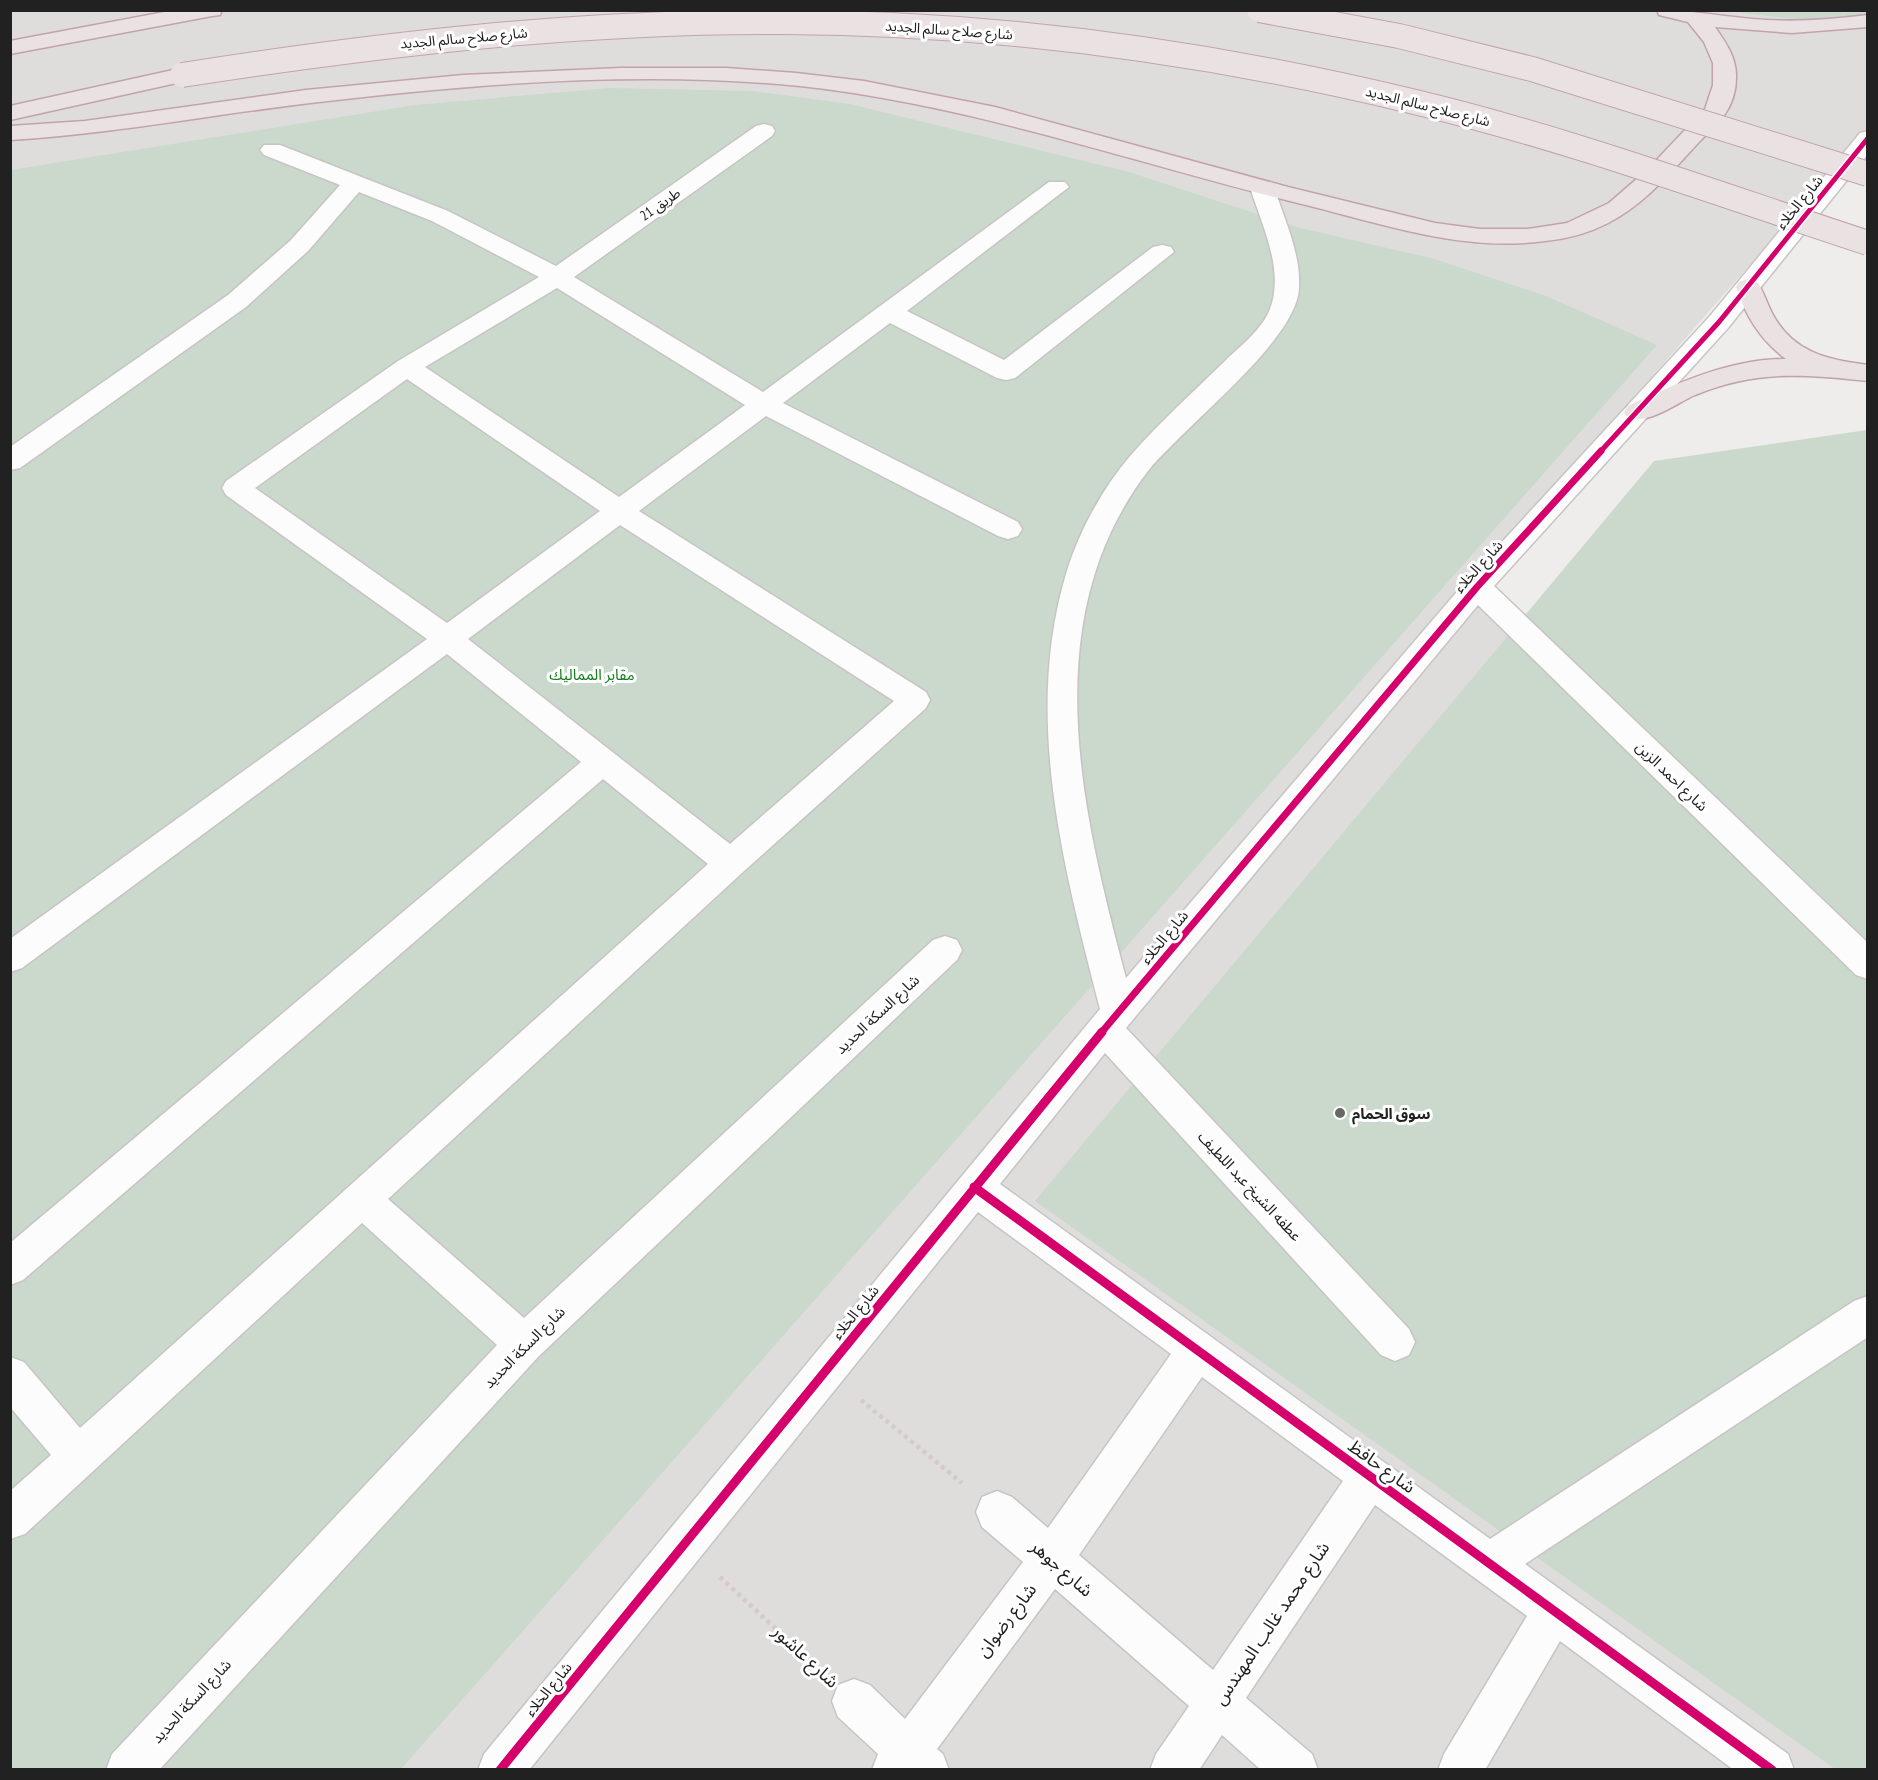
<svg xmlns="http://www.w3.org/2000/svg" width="1878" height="1780" viewBox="0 0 1878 1780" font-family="'PT Sans Narrow','Noto Sans Arabic',sans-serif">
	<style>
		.residential { fill: #dedddc }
		.cemetery { fill: #cad9cb }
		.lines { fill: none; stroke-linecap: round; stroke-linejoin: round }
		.minor-casing { stroke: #c6c5c4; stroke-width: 3 }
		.highway-casing { stroke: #c2a3ad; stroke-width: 3 }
		.path { stroke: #d6cac9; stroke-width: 4.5; stroke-dasharray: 4 4; stroke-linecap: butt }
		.minor { fill: #fdfcfc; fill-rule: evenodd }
		.highway { fill: #eae1e2; fill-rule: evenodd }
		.highway-bridge-casing { stroke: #c2a3ad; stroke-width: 26; stroke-linecap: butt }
		.highway-bridge { stroke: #eae1e2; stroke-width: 24 }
		.cycleway-far2-casing { stroke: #fff; stroke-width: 8 }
		.cycleway-far1-casing { stroke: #fff; stroke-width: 10 }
		.cycleway-casing { stroke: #fff; stroke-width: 13 }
		.cycleway-far2 { stroke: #d6006c; stroke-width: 5 }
		.cycleway-far1 { stroke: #d6006c; stroke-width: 7 }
		.cycleway { stroke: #d6006c; stroke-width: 9 }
		.poi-dot { fill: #696868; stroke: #fff; stroke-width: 2 }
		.labels { text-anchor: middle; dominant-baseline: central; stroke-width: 6; stroke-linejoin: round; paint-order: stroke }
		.far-street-label { font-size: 14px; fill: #212121; stroke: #fff }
		.street-label { font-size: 15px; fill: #212121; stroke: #fff }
		.park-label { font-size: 15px; fill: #137c1b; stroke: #fff }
		.poi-label { font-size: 15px; font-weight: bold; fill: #212121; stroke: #fff; text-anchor: start }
		.near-street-label { font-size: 18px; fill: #212121; stroke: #fff }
	</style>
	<rect width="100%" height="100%" fill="#efedeb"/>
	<path class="residential" d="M11 11H1867V131L1467 588 1867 997V1769L11 1770Z"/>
	<path class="cemetery" d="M1726 11H1867V28Z
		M609 88 752 91 850 104 1129 172 1300 228 1431 258 1546 296 1657 345 401 1769 11 1770V170L415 105Z
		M1867 430V1769H1835L1035 1201 1654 461Z"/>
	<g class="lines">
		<defs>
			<path id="minor" d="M764 124 772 126 775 131 772 136 574 277 763 392 1049 182H1065L1069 187 907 311 1004 360 1153 247 1162 245 1171 247 1174 252 1015 378 1006 380 997 378 890 323 783 403 1018 522 1022 529 1018 536 1008 539 998 536 766 416 639 511 926 692 930 700 926 708 743 872 388 1199 524 1318 933 940 945 936 957 940 962 950 957 960 538 1357 159 1770H106L112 1754 497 1345 362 1223 25 1534 10 1539V1491L51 1455 10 1407V1357L24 1362 80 1428 708 864 603 779 23 1280 10 1285V1243L581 762 447 654 22 968 10 972V939L427 639 226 495 222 488 226 481 398 361 539 277 432 221 359 192 308 251 246 307 20 468 10 470V447L228 295 290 241 340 185 264 155 260 150 264 145H280L448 211 556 266 756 126ZM557 288 745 405 619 497 425 367ZM407 379 600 511 447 623 255 488ZM620 525 894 701 730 844 468 639Z
				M1868 131V154L1728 328 1494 586 1868 943V979L1856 975 1478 605 1126 1028 1409 1329 1415 1342 1409 1355 1395 1361 1381 1355 1105 1053 1000 1184 1490 1539 1854 1301 1868 1296V1337L1525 1564 1788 1754 1794 1770H1734L1560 1641 1485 1770H1438L1444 1754 1527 1616 1375 1505 1246 1698 1312 1754 1318 1770H1261L1222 1735 1199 1770H1150L1156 1754 1189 1706 1055 1589 937 1749 943 1754 949 1770H872L878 1754 838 1717 832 1701 838 1685 854 1679 870 1685 905 1719 1023 1562 982 1527 976 1512 982 1497 997 1491 1012 1497 1048 1528 1171 1354 978 1212 529 1770H478L484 1754 1100 1009C1064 869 1023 717 1066 574 1079 531 1102 489 1131 455 1160 422 1193 392 1225 361 1238 348 1255 335 1265 319 1270 311 1273 301 1274 293 1279 258 1260 220 1250 187L1254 182H1270L1274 187C1284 219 1301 253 1299 288 1297 341 1184 426 1148 471 1128 497 1112 526 1100 558 1051 692 1091 845 1126 978L1467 580 1710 316 1860 133ZM1202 1377 1343 1481 1213 1670 1079 1555Z"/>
			<path id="highway" d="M175 10H222L220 15 212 16 10 54V41Z
				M1657 10C1694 10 1729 18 1767 20 1800 22 1834 19 1868 15V27L1792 33 1715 27C1726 43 1737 58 1736 78 1736 90 1732 104 1725 114 1718 124 1708 133 1699 142 1672 171 1645 204 1608 223 1589 233 1567 239 1545 241 1466 252 1389 226 1314 207 1142 166 976 105 800 86 640 70 469 84 310 103 210 115 111 134 10 140V126L85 121 306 90 463 75 621 68H726L796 73 864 81 995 107 1288 187 1435 223 1480 229H1528L1567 223 1609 203 1646 171 1705 109 1713 85V63L1704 42 1688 22 1659 15Z
				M182 68 190 70 193 75 190 80 10 120V106Z
				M1748 279 1757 282C1764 292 1767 304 1773 315 1794 353 1828 360 1868 365V381C1804 374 1756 370 1695 395 1675 404 1650 424 1628 418L1624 412 1628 406C1677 383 1731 359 1786 359 1760 340 1746 316 1736 287L1739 282Z"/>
		</defs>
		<use href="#minor" class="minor-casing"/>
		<use href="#highway" class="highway-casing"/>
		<path class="path" d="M861 1400 962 1483
			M720 1577 818 1668"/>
		<use href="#minor" class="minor"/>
		<use href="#highway" class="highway"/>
		<defs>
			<path id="highway-bridge" d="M1259 10 1399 36 1532 69 1868 174
				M182 75C381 44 581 21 783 22 996 23 1209 52 1415 102 1569 139 1718 194 1868 243"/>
		</defs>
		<use href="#highway-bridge" class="highway-bridge-casing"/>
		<use href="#highway-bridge" class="highway-bridge"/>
		<defs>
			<path id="cycleway-far2" d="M1600 452 1719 322 1868 138"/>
			<path id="cycleway-far1" d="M1101 1033 1477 587 1601 451"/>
			<path id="cycleway" d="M974 1187 1772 1770
				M500 1770 1102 1032"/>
		</defs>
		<use href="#cycleway-far2" class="cycleway-far2-casing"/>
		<use href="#cycleway-far1" class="cycleway-far1-casing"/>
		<use href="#cycleway" class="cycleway-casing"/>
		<use href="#cycleway-far2" class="cycleway-far2"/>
		<use href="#cycleway-far1" class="cycleway-far1"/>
		<use href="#cycleway" class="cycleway"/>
	</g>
	<circle class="poi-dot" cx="1340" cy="1113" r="6"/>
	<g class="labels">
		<g class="far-street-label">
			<text transform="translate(949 30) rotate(4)">شارع صلاح سالم الجديد</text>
			<text transform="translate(464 38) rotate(-5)">شارع صلاح سالم الجديد</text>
			<text transform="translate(1428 106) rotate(14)">شارع صلاح سالم الجديد</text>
			<text transform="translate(660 204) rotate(-35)">طريق 21</text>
		</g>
		<g class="street-label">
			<text transform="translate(1799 202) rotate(-51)">شارع الخلاء</text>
			<text transform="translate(1478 566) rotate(-48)">شارع الخلاء</text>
			<text transform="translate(1672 776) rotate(44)">شارع احمد الزين</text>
			<text transform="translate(1164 937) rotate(-50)">شارع الخلاء</text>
			<text transform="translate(877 1014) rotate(-43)">شارع السكة الحديد</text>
			<text transform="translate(1250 1186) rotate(47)">عطفه الشيخ عبد اللطيف</text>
			<text transform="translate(855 1312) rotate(-51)">شارع الخلاء</text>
			<text transform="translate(524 1347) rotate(-45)">شارع السكة الحديد</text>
			<text transform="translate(548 1689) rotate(-51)">شارع الخلاء</text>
			<text transform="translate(191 1701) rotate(-47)">شارع السكة الحديد</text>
		</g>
		<g class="park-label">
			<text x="592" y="674">مقابر المماليك</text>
		</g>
		<g class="poi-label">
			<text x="1352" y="1113">سوق الحمام</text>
		</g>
		<g class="near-street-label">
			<text transform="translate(1382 1466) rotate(36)">شارع حافظ</text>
			<text transform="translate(1062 1568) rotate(41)">شارع جوهر</text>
			<text transform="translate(1006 1620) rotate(-53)">شارع رضوان</text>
			<text transform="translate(1271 1623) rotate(-56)">شارع محمد غالب المهندس</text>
			<text transform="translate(806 1656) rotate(43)">شارع عاشور</text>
		</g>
	</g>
	<rect width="1878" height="1780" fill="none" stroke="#212121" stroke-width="24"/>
</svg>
